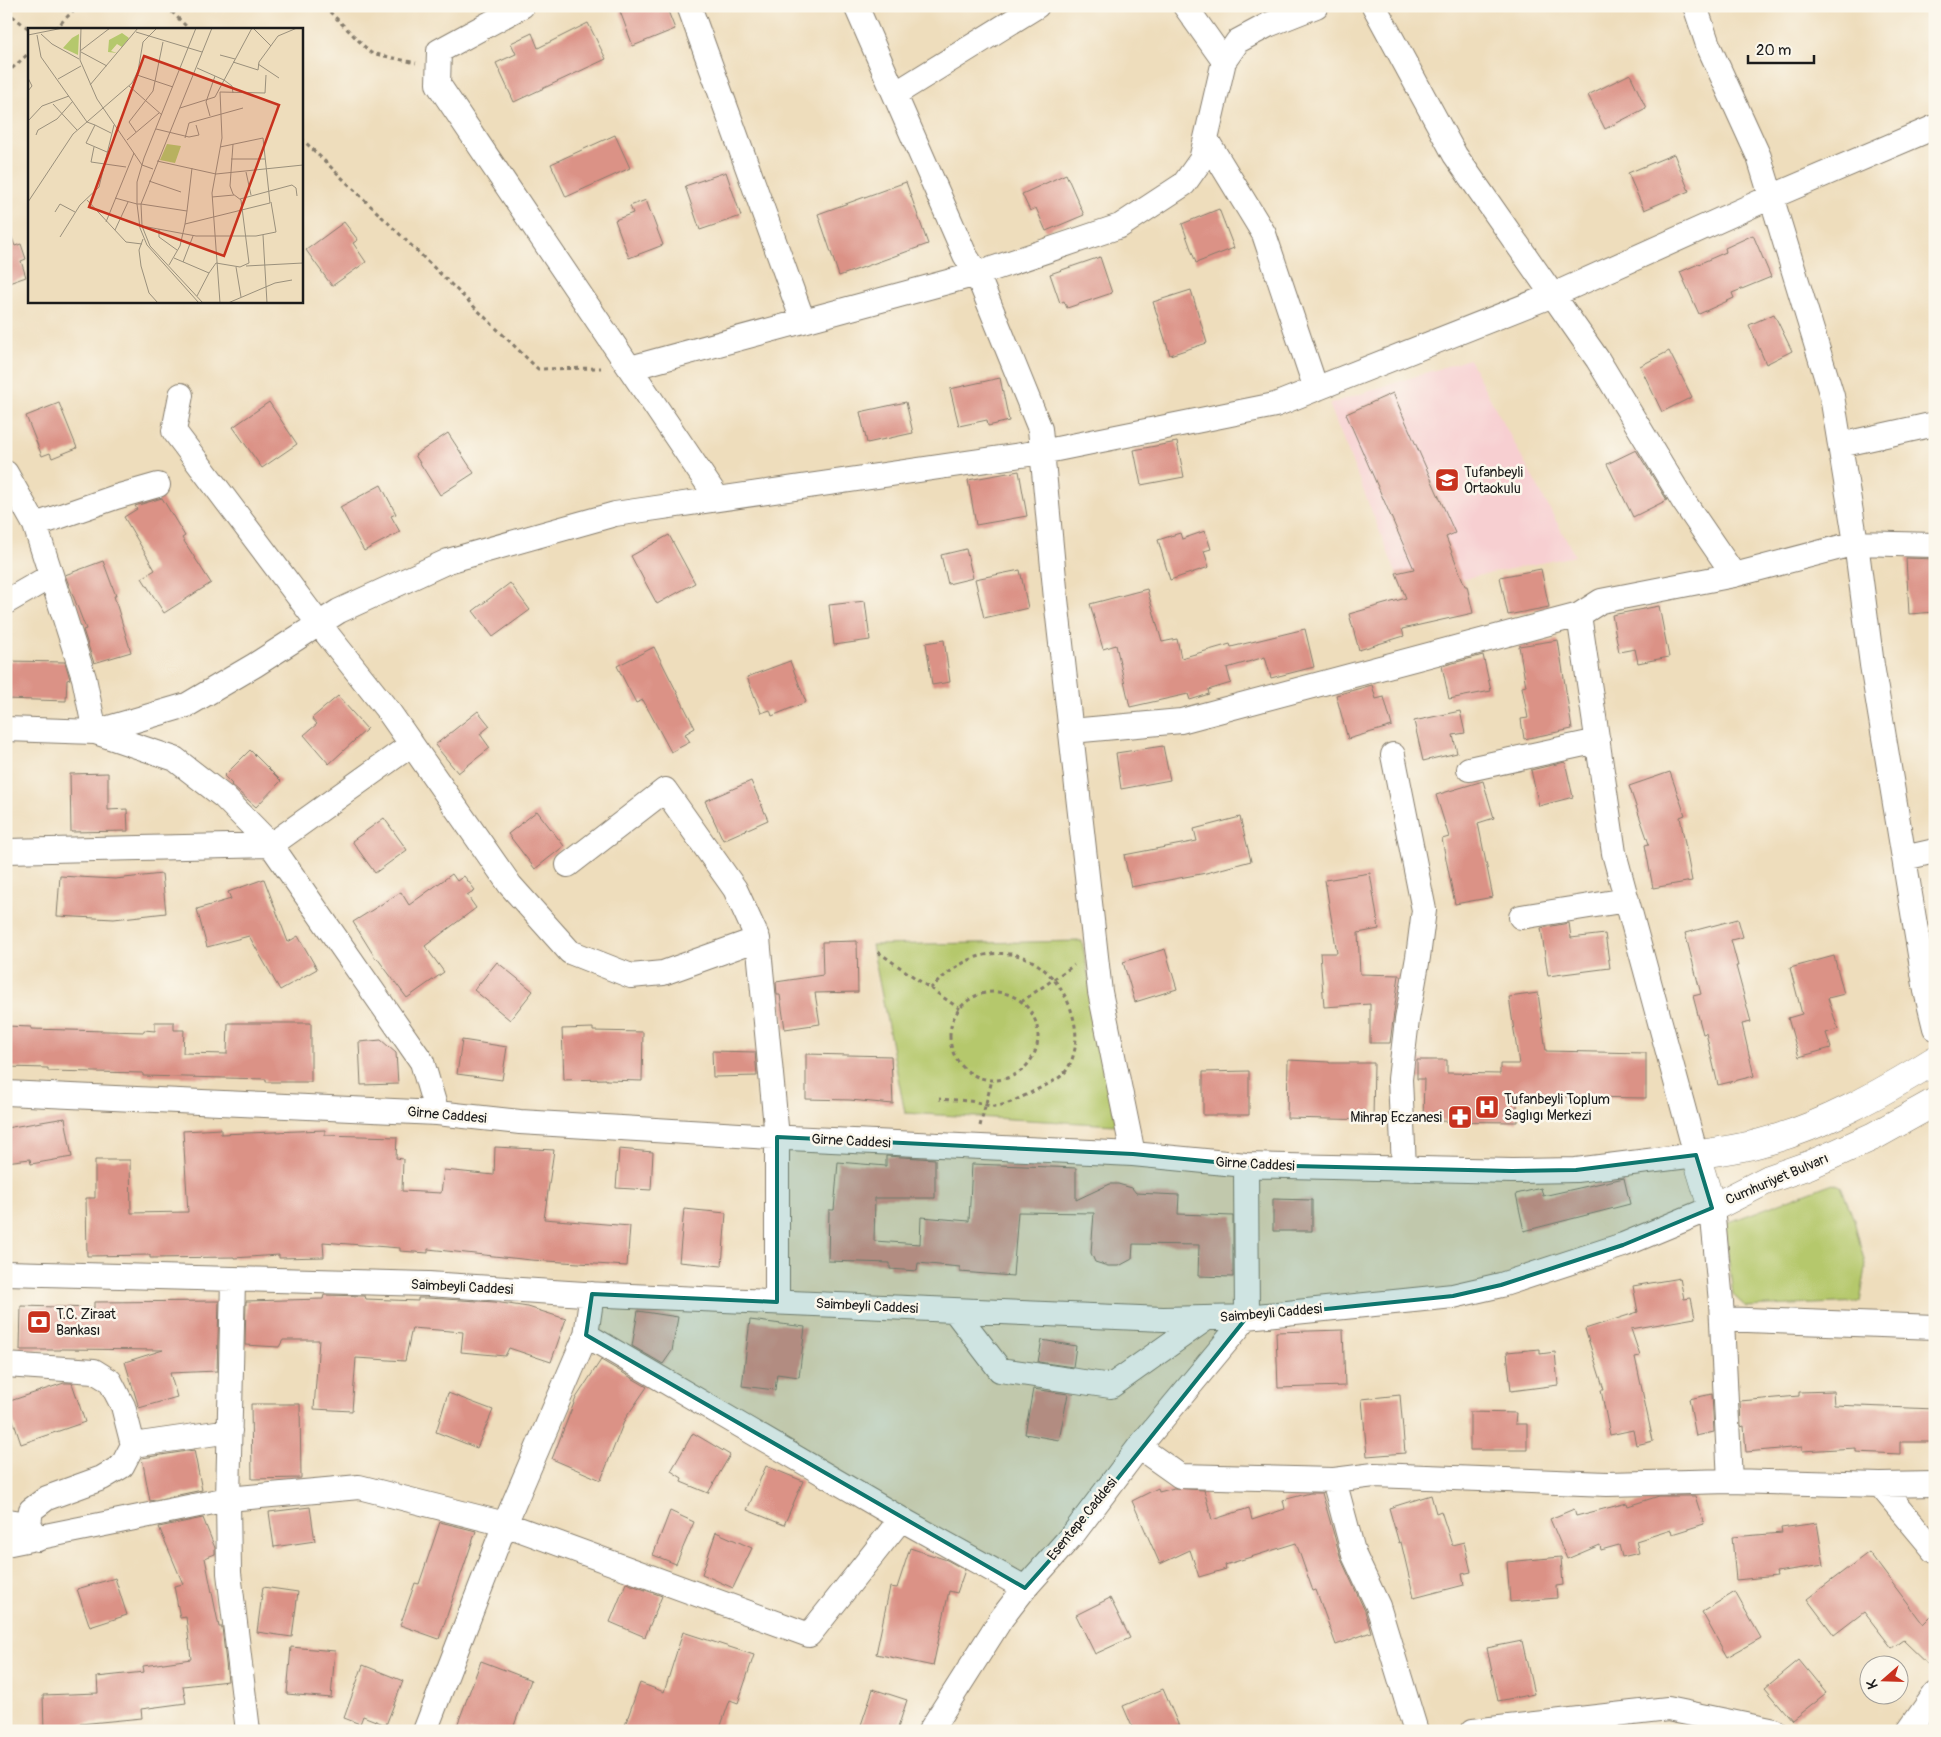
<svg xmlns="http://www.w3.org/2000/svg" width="1941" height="1737" viewBox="0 0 1941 1737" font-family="Pangolin,sans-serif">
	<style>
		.built { fill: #f7cfd1 }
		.green { fill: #b5c86c; stroke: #687244 }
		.building { fill: #db9286 }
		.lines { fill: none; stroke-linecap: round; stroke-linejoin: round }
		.minor-casing { stroke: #857c6c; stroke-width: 26 }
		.major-casing { stroke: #857c6c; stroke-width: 29 }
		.path { stroke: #857c6c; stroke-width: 3; stroke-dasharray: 4 4; stroke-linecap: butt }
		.minor { stroke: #fff; stroke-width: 24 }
		.major { stroke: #fff; stroke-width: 28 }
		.marked { fill: #0f766e; fill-opacity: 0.2; stroke: #0f766e; stroke-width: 4; stroke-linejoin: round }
		.labels { text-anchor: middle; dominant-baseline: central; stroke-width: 5; stroke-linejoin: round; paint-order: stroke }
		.poi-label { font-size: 14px; fill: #1c1c1c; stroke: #fbf7ec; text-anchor: start }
		.street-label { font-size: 14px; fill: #1c1c1c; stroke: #fbf7ec }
		.inset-road { fill: none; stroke: #9a907c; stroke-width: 1 }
		.view { fill: #c8321e; fill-opacity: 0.15; stroke: #c8321e; stroke-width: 2.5 }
		.inset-edge { fill: none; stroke: #1c1c1c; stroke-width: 2.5 }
	</style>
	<rect width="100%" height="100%" fill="#fbf7ec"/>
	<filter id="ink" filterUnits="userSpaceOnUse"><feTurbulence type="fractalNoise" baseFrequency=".02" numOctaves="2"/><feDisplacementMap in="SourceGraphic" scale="10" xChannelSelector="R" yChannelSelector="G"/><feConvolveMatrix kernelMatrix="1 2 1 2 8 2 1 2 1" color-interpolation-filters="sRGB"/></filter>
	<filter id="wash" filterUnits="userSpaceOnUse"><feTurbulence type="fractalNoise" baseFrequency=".0096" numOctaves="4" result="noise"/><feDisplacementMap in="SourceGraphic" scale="20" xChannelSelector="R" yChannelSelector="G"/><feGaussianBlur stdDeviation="1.12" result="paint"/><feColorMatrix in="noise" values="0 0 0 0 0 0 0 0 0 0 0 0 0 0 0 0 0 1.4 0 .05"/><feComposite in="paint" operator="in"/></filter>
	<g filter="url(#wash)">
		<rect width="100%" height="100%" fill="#eeddbc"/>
		<path class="built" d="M1469 359 1575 556 1462 579 1405 595 1329 404Z"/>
		<path class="green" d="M1082 941 1116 1125 905 1113 872 945Z
			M1833 1183 1841 1186 1854 1220 1866 1268 1860 1302 1746 1307 1733 1295 1724 1224Z"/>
		<g id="blocks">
			<path class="building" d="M618 6H666L675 29 633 46Z
				M588 23 606 59 514 102 496 63 516 54 511 43 532 33 538 48Z
				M1630 74 1646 108 1605 129 1588 95Z
				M615 135 630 168 566 197 551 164Z
				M1674 154 1689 191 1644 210 1628 173Z
				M726 172 741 216 700 230 685 186Z
				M1066 174 1084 215 1046 231 1036 208 1030 211 1022 194Z
				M906 182 928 244 839 276 818 214Z
				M646 200 663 245 629 258 615 220 633 213 630 206Z
				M1219 209 1234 248 1196 263 1182 224Z
				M344 222 358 240 353 243 366 262 332 286 306 250Z
				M8 227 15 246 21 244 26 259 21 261 26 277 6 284V228Z
				M1753 235 1771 277 1732 293 1734 298 1699 314 1680 272 1726 252 1725 248Z
				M1100 257 1112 293 1067 308 1064 301 1060 303 1050 274Z
				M1191 290 1207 343 1170 355 1153 302Z
				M1774 314 1792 351 1766 364 1749 325Z
				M1669 351 1692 397 1662 412 1640 366Z
				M1000 378 1009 421 988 426 987 420 959 426 950 389Z
				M1393 393 1455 533 1446 537 1465 586H1467L1473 613 1402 629 1404 636 1359 650 1349 614 1406 598 1396 573 1414 569 1346 414Z
				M269 402 297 444 262 468 233 427Z
				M906 402 913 433 867 443 860 412Z
				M59 403 77 448 52 458 50 453 42 456 26 416Z
				M448 433 474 473 440 495 415 455Z
				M1177 442 1184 477 1141 485 1134 450Z
				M1636 450 1667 500 1633 517 1607 464Z
				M1019 471 1027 516 976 525 968 480Z
				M381 485 396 514 391 516 400 532 364 551 340 507Z
				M162 498 185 536 182 538 211 583 164 613 142 578 155 570 124 517 137 509 135 506Z
				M1205 531 1211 549 1204 551 1209 567 1170 580 1158 540 1180 533 1182 539Z
				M669 535 695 583 657 604 631 556Z
				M966 549 973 578 948 584 941 555Z
				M1906 558 1935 559V612L1909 614Z
				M103 561 116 596H114L131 652 94 663 83 630 86 629 65 575Z
				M1541 569 1549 607 1508 615 1500 577Z
				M1020 570 1028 608 984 618 975 579Z
				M510 583 530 610 493 637 473 611Z
				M1147 589 1162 642 1177 639 1181 658 1230 644 1231 647 1305 629 1314 667 1271 678 1265 657 1227 668 1231 683 1208 690 1209 694 1190 700 1188 694 1130 707 1116 645 1103 649 1090 604Z
				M865 601 870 640 834 645 829 605Z
				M1659 606 1669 657 1638 663 1635 649 1619 652 1612 615Z
				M944 640 950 682 932 685 926 643Z
				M1558 640 1572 729 1524 739 1521 719 1528 718 1522 687 1526 686 1519 646Z
				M654 647 695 728 685 734 690 742 671 752 643 700 636 703 617 666Z
				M1483 655 1491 691 1449 699 1442 666Z
				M7 661 65 662 70 679 67 680 66 701 6 699Z
				M790 661 806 702 772 716 770 710 761 713 747 677Z
				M1372 685 1376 699 1384 697 1392 726 1348 739 1336 695Z
				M338 696 367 729 329 764 304 735 317 724 312 718Z
				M478 711 490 726 480 734 490 748 458 773 435 745Z
				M1460 711 1465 733 1453 735 1457 753 1423 761 1414 721Z
				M1163 746 1170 780 1121 789 1116 753Z
				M250 750 281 781 256 807 231 785 232 784 224 776Z
				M1565 762 1573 797 1539 806 1531 770Z
				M1670 772 1685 815 1680 817 1692 881 1653 888 1645 845 1649 844 1629 786Z
				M108 773V810L127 809 128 831 71 832 70 774Z
				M751 781 768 820 723 840 705 801Z
				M1483 781 1494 818 1478 823 1493 897 1455 904 1442 839 1449 837 1436 795Z
				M537 811 564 846 535 869 508 834Z
				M1240 817 1251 861 1206 873 1131 887 1124 855 1197 841 1194 829Z
				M384 818 407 850 375 873 352 841Z
				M1370 873 1379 929 1358 933 1360 974 1399 975 1390 1043H1370V1004L1324 1007 1320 953H1337L1325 880Z
				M162 874 166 913 114 919 57 916 60 876 115 879Z
				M452 874 457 881 464 876 475 890 467 895 476 908 425 946 444 972 407 998 377 958 376 959 353 922 401 892 409 905Z
				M264 879 288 942 298 936 317 969 280 990 249 936 207 947 197 909 231 899 228 892Z
				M1738 919 1743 937 1731 940 1738 966H1736L1751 1022 1742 1024 1754 1076 1718 1085 1706 1033 1703 1034 1693 996 1701 994 1685 933Z
				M1569 923 1571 938 1605 934 1610 968 1548 976 1541 928Z
				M857 941 858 992 815 993 820 1024 785 1029 780 995H777L776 982 823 975 822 942Z
				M1165 949 1177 989 1135 1002 1123 962Z
				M1834 956 1844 994 1828 998 1838 1029 1826 1033 1831 1048 1799 1057 1788 1018 1802 1014 1790 968Z
				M497 962 533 991 510 1020 474 990Z
				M1538 993 1546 1051 1646 1053V1098L1517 1096V1122L1423 1121 1424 1079H1417V1060H1447V1073L1500 1074V1064H1519L1509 997Z
				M155 1022H174V1030H184L183 1053 227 1054 228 1023H311V1082H266V1079L143 1076V1073L48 1071V1068L6 1067V1026L31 1027V1029L144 1032V1030L155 1031Z
				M593 1028V1031L643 1032 642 1081 606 1080V1079L564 1080 562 1029Z
				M381 1040 396 1053 398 1084 361 1085 359 1042Z
				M462 1040 507 1047 502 1080 457 1074Z
				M712 1051 755 1052 757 1076 713 1077Z
				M806 1054 891 1056 893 1104 850 1100 806 1099Z
				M1288 1060 1329 1062V1063H1374L1373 1120 1287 1118Z
				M1249 1071V1115H1203V1072Z
				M65 1118 72 1157 31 1164 30 1159 6 1162V1128Z
				M221 1129V1134L325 1130V1135L397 1137 396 1158 403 1159 402 1191 441 1193 444 1170 494 1175 495 1147 554 1150 544 1219 630 1226 627 1266 531 1260 428 1249V1253L400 1251V1248L323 1242 324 1257 279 1258V1255L234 1258V1257L150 1258V1255L87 1256 86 1198H95V1160H130L131 1213 188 1212 183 1131Z
				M619 1149 653 1152 651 1190 616 1188Z
				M886 1156 935 1159V1198H875L874 1241 920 1244 921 1217 969 1221 972 1164 1076 1168V1200L1110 1184H1118L1132 1188 1136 1193 1179 1195 1178 1214 1233 1216V1277L1198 1276 1199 1245 1133 1244 1132 1259 1119 1266H1108L1095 1262 1091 1253 1094 1213 1018 1212 1013 1276 960 1272V1267L918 1263 917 1271 890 1269V1263L828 1261 829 1210H834L838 1162 886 1166Z
				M1624 1178 1630 1204 1524 1231 1516 1194 1541 1188 1543 1196Z
				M1273 1199 1312 1200V1231H1273Z
				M684 1209 726 1213 722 1266 679 1262Z
				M1680 1278 1684 1299 1691 1298 1695 1318 1631 1329 1640 1356 1635 1357 1653 1441 1636 1445 1633 1430 1610 1435 1601 1390H1604L1585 1329 1638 1312 1633 1286Z
				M324 1295 365 1296 366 1299 418 1301V1298H427L495 1302 528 1307 566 1319 551 1362 509 1348 505 1356 461 1352 463 1332 412 1328 405 1361 356 1358 352 1411 314 1409 319 1340H283L279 1347 245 1345 246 1301 323 1299Z
				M219 1301 217 1371 170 1373 177 1397 139 1408 125 1362 163 1350 61 1349V1350H20L21 1306 94 1308V1302Z
				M638 1311 678 1317 672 1351 663 1364 632 1346Z
				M750 1320 805 1327 799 1377 777 1374 775 1390 742 1386Z
				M1343 1330 1345 1386 1278 1388 1276 1332Z
				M1042 1340 1076 1346 1073 1367 1038 1362Z
				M1540 1349V1354L1555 1352 1558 1385 1511 1391 1507 1352Z
				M601 1360 647 1387 625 1419 601 1480 552 1459 576 1398Z
				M64 1383H72L85 1422 21 1444 7 1402Z
				M1033 1389 1068 1394 1059 1440 1025 1434Z
				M1833 1391 1834 1405 1935 1409V1442H1900V1454L1856 1452V1448L1802 1451V1447L1746 1452 1744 1426 1741 1427 1740 1401 1799 1396V1392Z
				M448 1393 493 1410 477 1448 436 1432Z
				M1712 1394 1714 1432 1696 1436 1689 1399Z
				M1400 1395 1405 1453 1367 1456 1362 1399Z
				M251 1404H300L301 1478 252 1479Z
				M1470 1412 1516 1413 1515 1424H1527V1450H1470Z
				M693 1433 730 1455 708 1493 681 1482 682 1478 671 1471Z
				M194 1450 202 1490 150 1501 142 1458Z
				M766 1466 803 1481 784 1525 747 1510Z
				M1158 1488 1159 1492 1174 1488 1204 1490 1212 1520 1249 1508 1252 1520 1285 1509 1283 1500 1310 1493H1322L1341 1559 1365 1611 1371 1632 1336 1645 1316 1590 1313 1591 1296 1543 1225 1565 1226 1569 1199 1577 1190 1550 1160 1564 1132 1501Z
				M1431 1495 1436 1513 1441 1511 1452 1545 1464 1542 1471 1572 1462 1574 1464 1585 1414 1598 1401 1542 1399 1543 1389 1508Z
				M1659 1496H1695L1704 1524 1672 1534 1671 1530 1636 1541 1639 1553 1622 1557 1619 1545 1601 1550 1600 1545 1567 1559 1550 1519 1574 1509 1576 1516 1627 1503 1628 1506Z
				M310 1507 315 1541 274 1547 269 1512Z
				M670 1511 694 1522 676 1564 653 1555Z
				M203 1518 215 1548V1554L205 1558 219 1627H222L228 1681 183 1686 186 1703 141 1709 142 1718 80 1724V1731H44L43 1695 98 1693 97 1677 144 1672 143 1666 191 1659 186 1617 180 1618 174 1586 183 1584 159 1527Z
				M440 1522 476 1531 439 1639 400 1625 415 1583 419 1584Z
				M1817 1523 1824 1565 1776 1572 1777 1576 1736 1580 1732 1537 1782 1533 1781 1528Z
				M716 1532 752 1548 733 1588 702 1574Z
				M910 1548 947 1560 965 1570 957 1593 949 1591 933 1666 876 1654 890 1587 897 1588Z
				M1869 1552 1923 1624 1935 1612V1671L1903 1640 1892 1648 1864 1612 1834 1635 1807 1599Z
				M1561 1557 1563 1585 1556 1586 1557 1598 1510 1602 1507 1562Z
				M115 1578 127 1615 90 1627 77 1589Z
				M626 1583 662 1596 645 1637 610 1622Z
				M263 1587 298 1592 292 1637 257 1632Z
				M1735 1592 1761 1638 1727 1657 1702 1612Z
				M1110 1598 1130 1638 1095 1654 1076 1615Z
				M683 1632 754 1655 738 1703 730 1700 719 1731H623L640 1683 664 1692Z
				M1522 1641 1534 1694 1498 1701 1487 1648Z
				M291 1647 335 1651 331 1698 287 1694Z
				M1799 1660 1826 1693 1792 1720 1765 1688Z
				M481 1661 531 1680 512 1731H455Z
				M363 1665 403 1681 386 1725 363 1716 360 1724 344 1718Z
				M873 1689 907 1700 897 1731H859Z
				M1163 1689 1181 1731H1134L1123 1706Z"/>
		</g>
	</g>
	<g filter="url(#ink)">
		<use href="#blocks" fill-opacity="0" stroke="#857c6c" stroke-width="1"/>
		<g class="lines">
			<defs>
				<path id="minor" d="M522 6 439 51 438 84 718 499
					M689 6 803 321
					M856 6 965 255 977 274 1040 429 1056 599 1100 992 1133 1154
					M1185 6 1224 61
					M1695 6 1708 45 1759 157 1832 396 1856 543 1872 665 1926 991 1935 1028
					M895 94 1037 6
					M1206 139 1264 234 1316 389
					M630 368 977 274 1120 226 1184 184 1201 160 1224 61 1238 41 1268 25 1316 6
					M181 395 174 431 319 624 389 712 510 885 570 952 631 976 663 973 758 939
					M1840 445 1935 424
					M6 473 35 525 84 678 95 732 187 705 255 665 339 611 448 561 615 514 1042 452 1275 405 1553 295 1771 197 1935 127
					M35 525 116 497 158 485
					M1734 575 1856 543 1935 545
					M6 602 51 576
					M6 729 95 732 175 759 224 797 271 845 422 1062 437 1113
					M1071 731 1181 721 1579 615
					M1393 755 1424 910 1418 957 1407 1020 1400 1079 1404 1168
					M1469 769 1598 741
					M6 851 271 845 401 752 411 743
					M1904 858 1935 851
					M568 865 665 790 735 889 758 939 777 1137V1302
					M1521 917 1627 900
					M6 1093 437 1113 520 1122 789 1138 1133 1154 1246 1165 1512 1171 1576 1170 1696 1155 1614 853 1579 615 1601 601 1734 575 1684 502 1598 360 1455 155 1374 6
					M6 1273 428 1284 584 1294 1163 1319 1247 1317 1453 1296 1501 1285 1623 1245 1712 1208 1721 1302 1730 1481
					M233 1280 228 1499 229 1573 248 1731
					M955 1311 1000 1370 1111 1386 1207 1318
					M1722 1319 1935 1327
					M586 1335 901 1519 1025 1588
					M6 1365 94 1371 110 1381 123 1406 133 1445 122 1466 102 1478 47 1498 31 1510 29 1524 38 1539
					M133 1445 230 1431
					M1139 1447 1180 1476 1334 1480 1374 1475 1607 1484 1730 1481 1880 1485 1935 1484
					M1334 1480 1354 1555 1378 1606 1416 1731
					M1880 1485 1935 1551
					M6 1521 29 1524
					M6 1544 228 1499 359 1487 505 1524 809 1635 901 1519
					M425 1731 505 1524 586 1335 592 1294
					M930 1731 1001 1619 1025 1588 1074 1533 1139 1447 1247 1317 1246 1165
					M1473 1731 1668 1709 1774 1731
					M1909 1731 1935 1694"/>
				<path id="major" d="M1935 1060C1880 1094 1822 1127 1760 1143 1739 1149 1717 1151 1696 1155L1712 1208 1769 1179 1809 1165 1839 1152 1874 1136 1935 1102"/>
			</defs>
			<use href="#minor" class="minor-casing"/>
			<use href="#major" class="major-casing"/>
			<path class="path" d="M166 6 189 29
				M324 6 371 53 416 63
				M6 11 29 29
				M55 29 78 6
				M6 74 29 53
				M301 138 538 369 601 368
				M878 952 960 1009
				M930 989C954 966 976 950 1011 954 1058 960 1094 1030 1066 1071 1059 1080 1044 1086 1034 1091 1024 1096 1006 1106 995 1106 989 1107 982 1103 976 1102 964 1100 951 1100 939 1099
				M950 1036a44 44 0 1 1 88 0a44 44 0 1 1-88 0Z
				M1021 1002 1074 965
				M980 1126 992 1080"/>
			<use href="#minor" class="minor"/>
			<use href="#major" class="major"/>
		</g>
	</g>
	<path class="marked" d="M777 1137 1133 1154 1246 1165 1512 1171 1576 1170 1696 1155 1712 1208 1623 1245 1501 1285 1453 1296 1247 1317 1074 1533 1025 1588 586 1335 592 1294 777 1302Z"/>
	<defs>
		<symbol id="school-square" viewBox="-11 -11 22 22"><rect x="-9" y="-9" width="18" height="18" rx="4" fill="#c8321e" stroke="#fbf7ec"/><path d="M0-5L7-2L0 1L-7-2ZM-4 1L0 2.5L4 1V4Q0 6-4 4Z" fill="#fff"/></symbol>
		<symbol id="hospital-square" viewBox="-11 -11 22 22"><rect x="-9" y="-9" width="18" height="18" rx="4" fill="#c8321e" stroke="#fbf7ec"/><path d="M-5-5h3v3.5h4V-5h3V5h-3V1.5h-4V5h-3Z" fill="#fff"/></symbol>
		<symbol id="pharmacy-square" viewBox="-11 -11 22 22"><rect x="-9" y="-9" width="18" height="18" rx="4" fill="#c8321e" stroke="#fbf7ec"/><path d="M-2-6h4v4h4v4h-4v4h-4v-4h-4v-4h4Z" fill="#fff"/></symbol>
		<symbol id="bank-square" viewBox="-11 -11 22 22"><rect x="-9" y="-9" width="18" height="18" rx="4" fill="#c8321e" stroke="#fbf7ec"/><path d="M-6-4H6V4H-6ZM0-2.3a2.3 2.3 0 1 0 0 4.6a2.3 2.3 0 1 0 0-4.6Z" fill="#fff"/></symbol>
	</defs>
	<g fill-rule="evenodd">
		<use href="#school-square" x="1433" y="466" width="28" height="28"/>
		<use href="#hospital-square" x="1473" y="1093" width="28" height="28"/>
		<use href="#pharmacy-square" x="1446" y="1103" width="28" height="28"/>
		<use href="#bank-square" x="25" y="1308" width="28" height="28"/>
	</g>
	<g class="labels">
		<g class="poi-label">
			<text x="1464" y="472">Tufanbeyli<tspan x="1464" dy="16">Ortaokulu</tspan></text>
			<text x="1504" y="1099">Tufanbeyli Toplum<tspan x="1504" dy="16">Saglıgı Merkezi</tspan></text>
			<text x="1442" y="1117" text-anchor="end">Mihrap Eczanesi</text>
			<text x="56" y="1314">T.C. Ziraat<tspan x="56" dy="16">Bankası</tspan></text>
		</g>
		<g class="street-label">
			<text transform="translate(447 1115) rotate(5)">Girne Caddesi</text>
			<text transform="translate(851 1141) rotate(3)">Girne Caddesi</text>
			<text transform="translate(1255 1164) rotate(3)">Girne Caddesi</text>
			<text transform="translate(1777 1179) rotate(-23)">Cumhuriyet Bulvarı</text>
			<text transform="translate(462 1287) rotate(3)">Saimbeyli Caddesi</text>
			<text transform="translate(867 1306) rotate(3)">Saimbeyli Caddesi</text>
			<text transform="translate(1271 1313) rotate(-5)">Saimbeyli Caddesi</text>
			<text transform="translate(1082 1519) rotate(-51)">Esentepe Caddesi</text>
		</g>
	</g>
	<g transform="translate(28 28)">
		<rect width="275" height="275" fill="#eeddbc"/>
		<path d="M94 5 101 10 94 19 89 16 83 23 89 25 80 24 81 12ZM51 6 50 27 35 20 44 10ZM139 116 153 118 147 135 132 132Z" fill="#b5c86c"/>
		<path class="inset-road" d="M53 0 52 32 69 71 114 137 125 141M184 0 113 176 159 183 157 196 242 175 235 110 192 119M225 0 243 18M108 4 174 24M13 6 24 16 51 31M0 7 35 0M9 7 13 29 59 94 67 97 58 115 79 124M52 23 82 0M53 24 79 38M192 27 207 31M205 34 230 42 231 34 250 8 269 0M230 36 251 50M169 40 196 52 204 58 205 65M109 47 145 59M0 50 4 58 0 63M30 51 53 38M62 57 110 0M101 58 134 87M25 76 49 102M152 80 187 69 224 0M182 88 178 74 187 48M0 93 14 78 41 68M67 97 83 105M128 101 161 109 171 107 168 97M108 104 101 94 125 63 135 14M8 107 10 102 29 91 45 73M157 110 161 95 215 80M99 112 131 85M66 119 63 134 98 139M203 131H237M129 133 188 146 275 137M218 144 223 167M121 153 153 164M184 169 206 167M87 170 109 176V154L116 130 168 0M212 171 264 157 268 160 269 168M59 172 98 214 114 216M0 174 45 106 104 55 110 43 115 14 129 0M159 183 164 140M27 184 32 176 47 184M78 194 106 125M114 198 168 208H228L248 204 243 174M131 201V209L149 222M87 202 100 174M235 207 239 275M32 209 52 177 71 159 86 97M115 211 111 222 113 238 121 265 130 275M146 230 181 245 169 268M155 234 165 208M141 237 152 218 157 196M218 238 275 235M208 239 213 269M181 245 188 235 212 239 221 235 213 172 205 166 202 158 205 116M171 275 119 217 112 200 109 176H113L114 198 122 218 175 275M192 275 184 165 194 110 192 64 237 65 238 47M200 275 247 255 264 252"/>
		<path class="view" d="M116 28 251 77 196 228 61 179Z"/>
		<rect width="275" height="275" class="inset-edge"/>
	</g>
	<rect width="1941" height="1737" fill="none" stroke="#fbf7ec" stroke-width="25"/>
	<g transform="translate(1884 1680) rotate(250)"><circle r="24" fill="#fbf7ec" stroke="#a29f99"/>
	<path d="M0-4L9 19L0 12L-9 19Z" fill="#c8321e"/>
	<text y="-8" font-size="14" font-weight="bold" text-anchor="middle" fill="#1c1c1c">K</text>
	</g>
	<path d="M1748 55v8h66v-8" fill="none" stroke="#1c1c1c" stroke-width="2.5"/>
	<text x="1756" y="55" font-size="15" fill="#1c1c1c" stroke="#fbf7ec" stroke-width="4" paint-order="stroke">20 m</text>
</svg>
